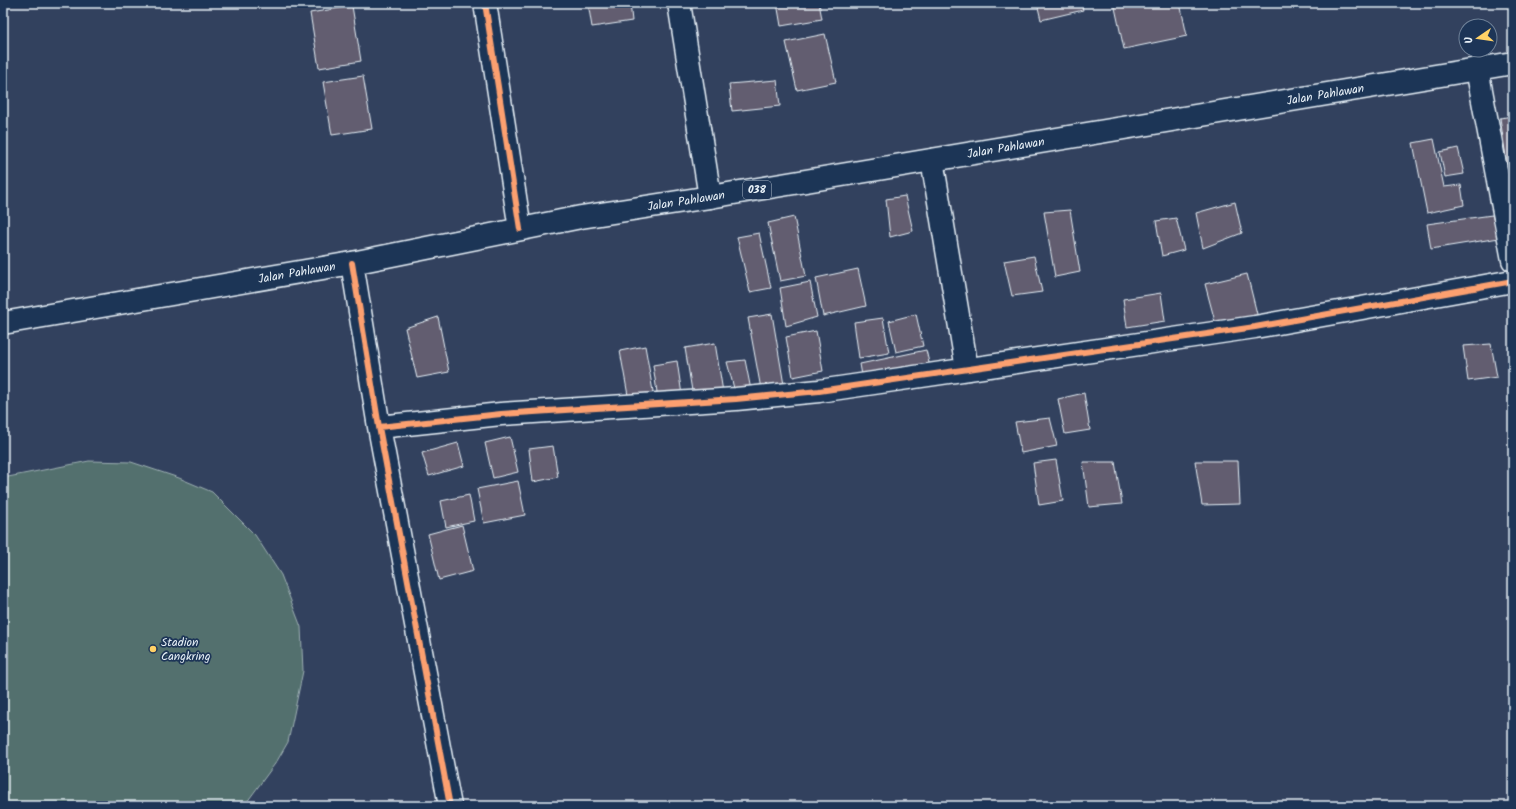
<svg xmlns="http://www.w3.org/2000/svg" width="1516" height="809" viewBox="0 0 1516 809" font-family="Kalam,sans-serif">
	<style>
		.green { fill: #53706e; stroke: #9eb0b3 }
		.building { fill: #625d6f; stroke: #e8f1f8 }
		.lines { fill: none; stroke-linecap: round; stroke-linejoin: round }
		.street-casing { stroke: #e8f1f8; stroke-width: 25 }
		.primary-casing { stroke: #e8f1f8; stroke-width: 25 }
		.street { stroke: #1d3557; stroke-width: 22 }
		.primary { stroke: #1d3557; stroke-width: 22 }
		.cycleway-casing { stroke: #1d3557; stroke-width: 8 }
		.cycleway { stroke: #fca06f; stroke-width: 6 }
		.poi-dot { fill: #ffd166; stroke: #1d3557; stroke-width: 1.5 }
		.labels { text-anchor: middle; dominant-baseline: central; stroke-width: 3.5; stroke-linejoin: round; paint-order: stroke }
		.shield { fill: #1d3557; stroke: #abb9c8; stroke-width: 1 }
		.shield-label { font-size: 11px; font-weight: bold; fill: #e8f1f8 }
		.street-label { font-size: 12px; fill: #e8f1f8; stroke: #1d3557 }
		.poi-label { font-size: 12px; fill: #e8f1f8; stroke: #1d3557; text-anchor: start }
	</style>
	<rect width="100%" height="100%" fill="#32415e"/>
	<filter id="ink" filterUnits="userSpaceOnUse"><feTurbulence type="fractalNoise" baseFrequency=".025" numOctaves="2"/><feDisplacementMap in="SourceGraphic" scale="8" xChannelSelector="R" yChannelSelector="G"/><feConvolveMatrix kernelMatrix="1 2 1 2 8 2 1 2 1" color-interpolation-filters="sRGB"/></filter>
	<g filter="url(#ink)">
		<path class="green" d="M89 461 131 462 179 478 212 492 255 535 281 575 301 627 303 671 288 742 277 761 244 806H3V478Z"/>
		<path class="building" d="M588 3H630L632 21 592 27Z
			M777 3H819L822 19 781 26Z
			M1037 3H1081L1083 10 1041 20Z
			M1114 3H1180L1187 36 1124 49Z
			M352 6 361 61 319 68 310 13Z
			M825 34 836 82 797 90 786 42Z
			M363 76 372 129 332 135 323 82Z
			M777 80 780 106 732 111 729 84Z
			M1513 116V189H1511L1500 118Z
			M1434 139 1444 187 1461 185 1464 205 1427 213 1413 143Z
			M1458 148 1464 174 1445 177 1440 152Z
			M905 196 913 231 890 237 886 199Z
			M1235 202 1242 233 1203 248 1196 213Z
			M1070 210 1080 272 1055 277 1044 212Z
			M1492 215 1499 238 1431 249 1427 224Z
			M794 217 806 276 780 281 768 223Z
			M1176 218 1184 250 1162 256 1156 221Z
			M759 233 771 288 750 292 737 237Z
			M1034 256 1042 292 1012 296 1004 261Z
			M858 269 866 306 823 316 816 278Z
			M1247 274 1258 318 1217 329 1205 284Z
			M810 282 817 317 786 326 780 288Z
			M1161 293 1165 321 1127 327 1123 299Z
			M772 314 784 385 761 389 748 318Z
			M916 314 923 346 896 352 889 321Z
			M438 317 449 372 417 378 405 328Z
			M883 318 889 353 859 358 854 322Z
			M816 331 823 371 793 377 786 337Z
			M715 343 723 392 693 397 685 348Z
			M1491 344 1497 377 1468 381 1463 346Z
			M645 346 654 397 629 401 620 351Z
			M926 350 930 367 863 381 860 364Z
			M745 360 751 390 735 392 727 362Z
			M677 361 682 395 658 399 653 365Z
			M1084 393 1090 430 1065 434 1058 399Z
			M1050 418 1057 446 1021 453 1015 422Z
			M510 437 518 472 493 478 485 443Z
			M458 443 464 466 429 476 422 453Z
			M553 446 558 477 533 482 529 449Z
			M1056 460 1063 501 1039 505 1033 463Z
			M1195 461H1238L1240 504 1202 505Z
			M1083 462H1115L1122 504 1089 507Z
			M518 481 525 515 484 523 477 489Z
			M469 495 474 521 446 527 441 501Z
			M462 525 473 571 439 580 428 534Z"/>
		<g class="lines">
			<defs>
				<path id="street" d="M485 3 520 229
					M679 3 710 197
					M1477 69 1513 260
					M932 160 967 369
					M352 263 379 427 450 806
					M379 427 501 414 736 399 819 391 1255 327 1513 281"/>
				<g id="primary">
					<path id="s1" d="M3 323 352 263 581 217 710 197 1513 63"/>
				</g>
			</defs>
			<use href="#street" class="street-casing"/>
			<use href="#primary" class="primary-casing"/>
			<use href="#street" class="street"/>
			<use href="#primary" class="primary"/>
			<defs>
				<path id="cycleway" d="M485 3 520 229
					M352 263 379 427 450 806
					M379 427 501 414 736 399 819 391 1255 327 1513 281"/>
			</defs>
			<use href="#cycleway" class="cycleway-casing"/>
			<use href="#cycleway" class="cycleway"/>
		</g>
	</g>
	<circle class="poi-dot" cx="153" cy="649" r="4"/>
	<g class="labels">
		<rect class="shield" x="743" y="181" width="28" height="18" rx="3"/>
		<g class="shield-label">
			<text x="757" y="190">038</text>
		</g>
		<g class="street-label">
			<text stroke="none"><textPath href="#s1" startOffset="1342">Jalan Pahlawan</textPath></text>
			<text stroke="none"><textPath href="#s1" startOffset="1018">Jalan Pahlawan</textPath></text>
			<text stroke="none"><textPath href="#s1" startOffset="694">Jalan Pahlawan</textPath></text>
			<text stroke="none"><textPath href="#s1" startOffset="298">Jalan Pahlawan</textPath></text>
		</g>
		<g class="poi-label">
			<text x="161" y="642">Stadion<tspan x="161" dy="14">Cangkring</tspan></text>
		</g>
	</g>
	<rect width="1516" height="809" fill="none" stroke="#1d3557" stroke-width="16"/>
	<rect x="8" y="8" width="1500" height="793" fill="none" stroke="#e8f1f8" stroke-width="1.5" filter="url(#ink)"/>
	<g transform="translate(1478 38) rotate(257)"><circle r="19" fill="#1d3557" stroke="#6e8097"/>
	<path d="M0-3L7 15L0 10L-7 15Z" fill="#ffd166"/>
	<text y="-6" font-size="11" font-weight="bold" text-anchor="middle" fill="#e8f1f8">U</text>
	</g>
</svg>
